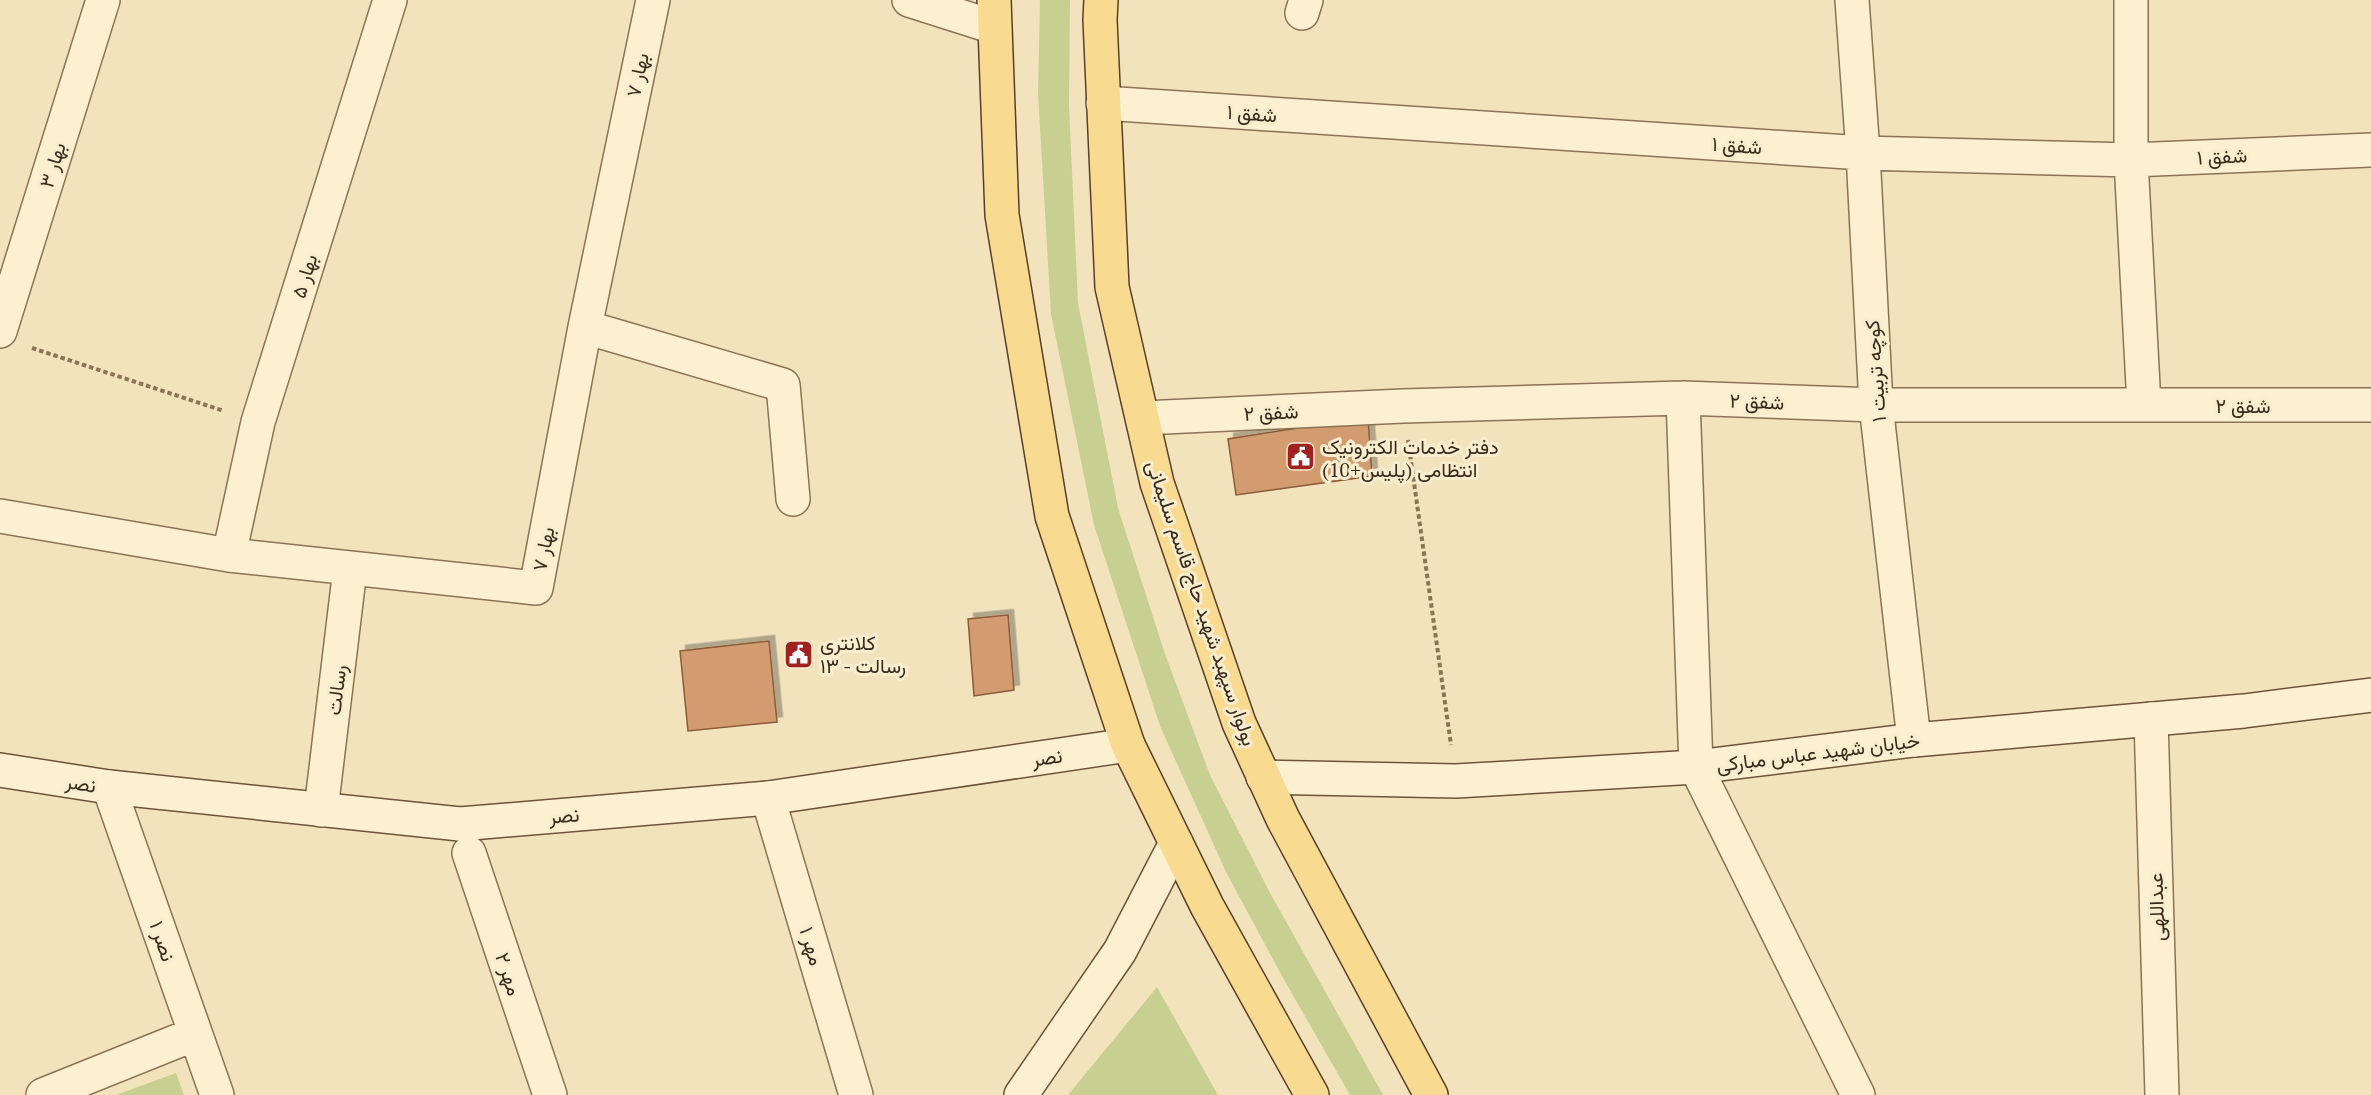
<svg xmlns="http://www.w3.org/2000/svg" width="2371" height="1095" viewBox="0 0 2371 1095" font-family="'PT Serif',Vazirmatn,serif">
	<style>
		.green { fill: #c8d091 }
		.building { fill: #d39b70; stroke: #8c5b39; stroke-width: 1.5; filter: url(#shadow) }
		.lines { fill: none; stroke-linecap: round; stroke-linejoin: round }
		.street-casing { stroke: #8b7355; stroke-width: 36 }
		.secondary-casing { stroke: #6d5338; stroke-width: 36 }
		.primary-casing { stroke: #58402a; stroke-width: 36 }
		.path { stroke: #8b7355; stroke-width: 4; stroke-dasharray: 4.5 3; stroke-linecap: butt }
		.street { stroke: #fcf0d1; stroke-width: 33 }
		.secondary { stroke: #fcf0d1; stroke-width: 33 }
		.primary { stroke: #f9da91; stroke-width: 33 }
		.labels { text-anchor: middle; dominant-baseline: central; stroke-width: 6; stroke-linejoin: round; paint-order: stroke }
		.street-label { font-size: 20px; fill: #392a1b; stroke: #f8edce }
		.poi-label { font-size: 20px; fill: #392a1b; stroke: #f8edce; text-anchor: start }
	</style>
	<defs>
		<filter id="shadow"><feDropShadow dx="5.5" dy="-5.5" stdDeviation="0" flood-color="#0004"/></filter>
	</defs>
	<rect width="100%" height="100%" fill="#f2e3bd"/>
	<path class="green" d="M1040 0H1070L1069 105 1078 303 1118 508 1165 654 1210 775 1269 891 1383 1095H1350L1282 976 1226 872 1160 726 1094 525 1051 314 1038 93Z
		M1157 987 1218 1095H1068Z
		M176 1073 184 1095H116Z"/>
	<path class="building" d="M1368 417 1372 476 1236 495 1228 439Z
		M1008 615 1014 690 974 696 968 619Z
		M769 641 777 722 688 731 680 651Z"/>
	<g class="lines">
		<defs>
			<path id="street" d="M909 0 994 27
				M1852 0 1863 153 1876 405 1914 740
				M2131 0V160L2144 405
				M1302 13 1306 0
				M1103 103 1863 153 2131 160 2371 150
				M585 327 783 385 793 499
				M0 331 103 0
				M1683 398 1696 767 1858 1095
				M1143 418 1403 406 1683 398 1876 405H2371
				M0 516 229 555 536 588 585 327 653 0
				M229 555 258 422 390 0
				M2151 719 2162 1095
				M109 787 217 1095
				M768 798 856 1095
				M321 810 350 569
				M469 853 550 1095
				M43 1095 195 1034"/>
			<path id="secondary" d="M0 770 109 787 460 824 768 798 1128 745
				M1263 777 1456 781 1696 767 1914 740 2244 711 2371 695
				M1021 1095 1120 951 1176 843"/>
			<path id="primary" d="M994 0 1002 215 1052 516 1128 745 1207 906 1312 1095
				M1101 0 1100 20 1112 287 1157 483 1239 723 1283 819 1431 1095"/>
		</defs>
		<use href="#street" class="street-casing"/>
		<use href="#secondary" class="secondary-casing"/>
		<use href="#primary" class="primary-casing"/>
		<path class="path" d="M32 348 224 411
			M1408 440 1451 745"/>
		<use href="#street" class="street"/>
		<use href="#secondary" class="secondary"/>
		<use href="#primary" class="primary"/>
	</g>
	<defs>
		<symbol id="civic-square" viewBox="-11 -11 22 22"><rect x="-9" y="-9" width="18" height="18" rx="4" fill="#9f2120" stroke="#f8edce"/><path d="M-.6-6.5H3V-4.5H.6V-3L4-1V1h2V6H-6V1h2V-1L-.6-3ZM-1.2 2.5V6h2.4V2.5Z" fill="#fff"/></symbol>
	</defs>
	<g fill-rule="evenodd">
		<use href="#civic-square" x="1284" y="440" width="33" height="33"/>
		<use href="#civic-square" x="782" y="638" width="33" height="33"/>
	</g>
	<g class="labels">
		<g class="street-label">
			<text transform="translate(637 75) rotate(-78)">بهار ۷</text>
			<text transform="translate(1252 113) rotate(4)">شفق ۱</text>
			<text transform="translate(1737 145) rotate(4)">شفق ۱</text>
			<text transform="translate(2222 156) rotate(-3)">شفق ۱</text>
			<text transform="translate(52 165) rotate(-73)">بهار ۳</text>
			<text transform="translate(304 276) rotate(-73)">بهار ۵</text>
			<text transform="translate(1875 371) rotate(-94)">کوچه تربیت ۱</text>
			<text transform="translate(1757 401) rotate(2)">شفق ۲</text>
			<text x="2243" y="405">شفق ۲</text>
			<text transform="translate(1271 412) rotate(-3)">شفق ۲</text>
			<text transform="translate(543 549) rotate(-79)">بهار ۷</text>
			<text transform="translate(1202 603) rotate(71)">بولوار سپهبد شهید حاج قاسم سلیمانی</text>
			<text transform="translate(336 690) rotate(-83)">رسالت</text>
			<text transform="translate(1818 752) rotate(-7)">خیابان شهید عباس مبارکی</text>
			<text transform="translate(1047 757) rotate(-8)">نصر</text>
			<text transform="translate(81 783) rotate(9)">نصر</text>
			<text transform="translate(564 815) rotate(-5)">نصر</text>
			<text transform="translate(2156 907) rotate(-92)">عبداللهی</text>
			<text transform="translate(163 941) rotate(71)">نصر ۱</text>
			<text transform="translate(812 946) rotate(73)">مهر ۱</text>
			<text transform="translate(509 974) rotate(72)">مهر ۲</text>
		</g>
		<g class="poi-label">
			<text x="1322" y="446">دفتر خدمات الکترونیک<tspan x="1322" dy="23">انتظامی (پلیس+10)</tspan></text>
			<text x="820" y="642">کلانتری<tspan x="820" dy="23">۱۳ - رسالت</tspan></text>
		</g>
	</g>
</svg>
